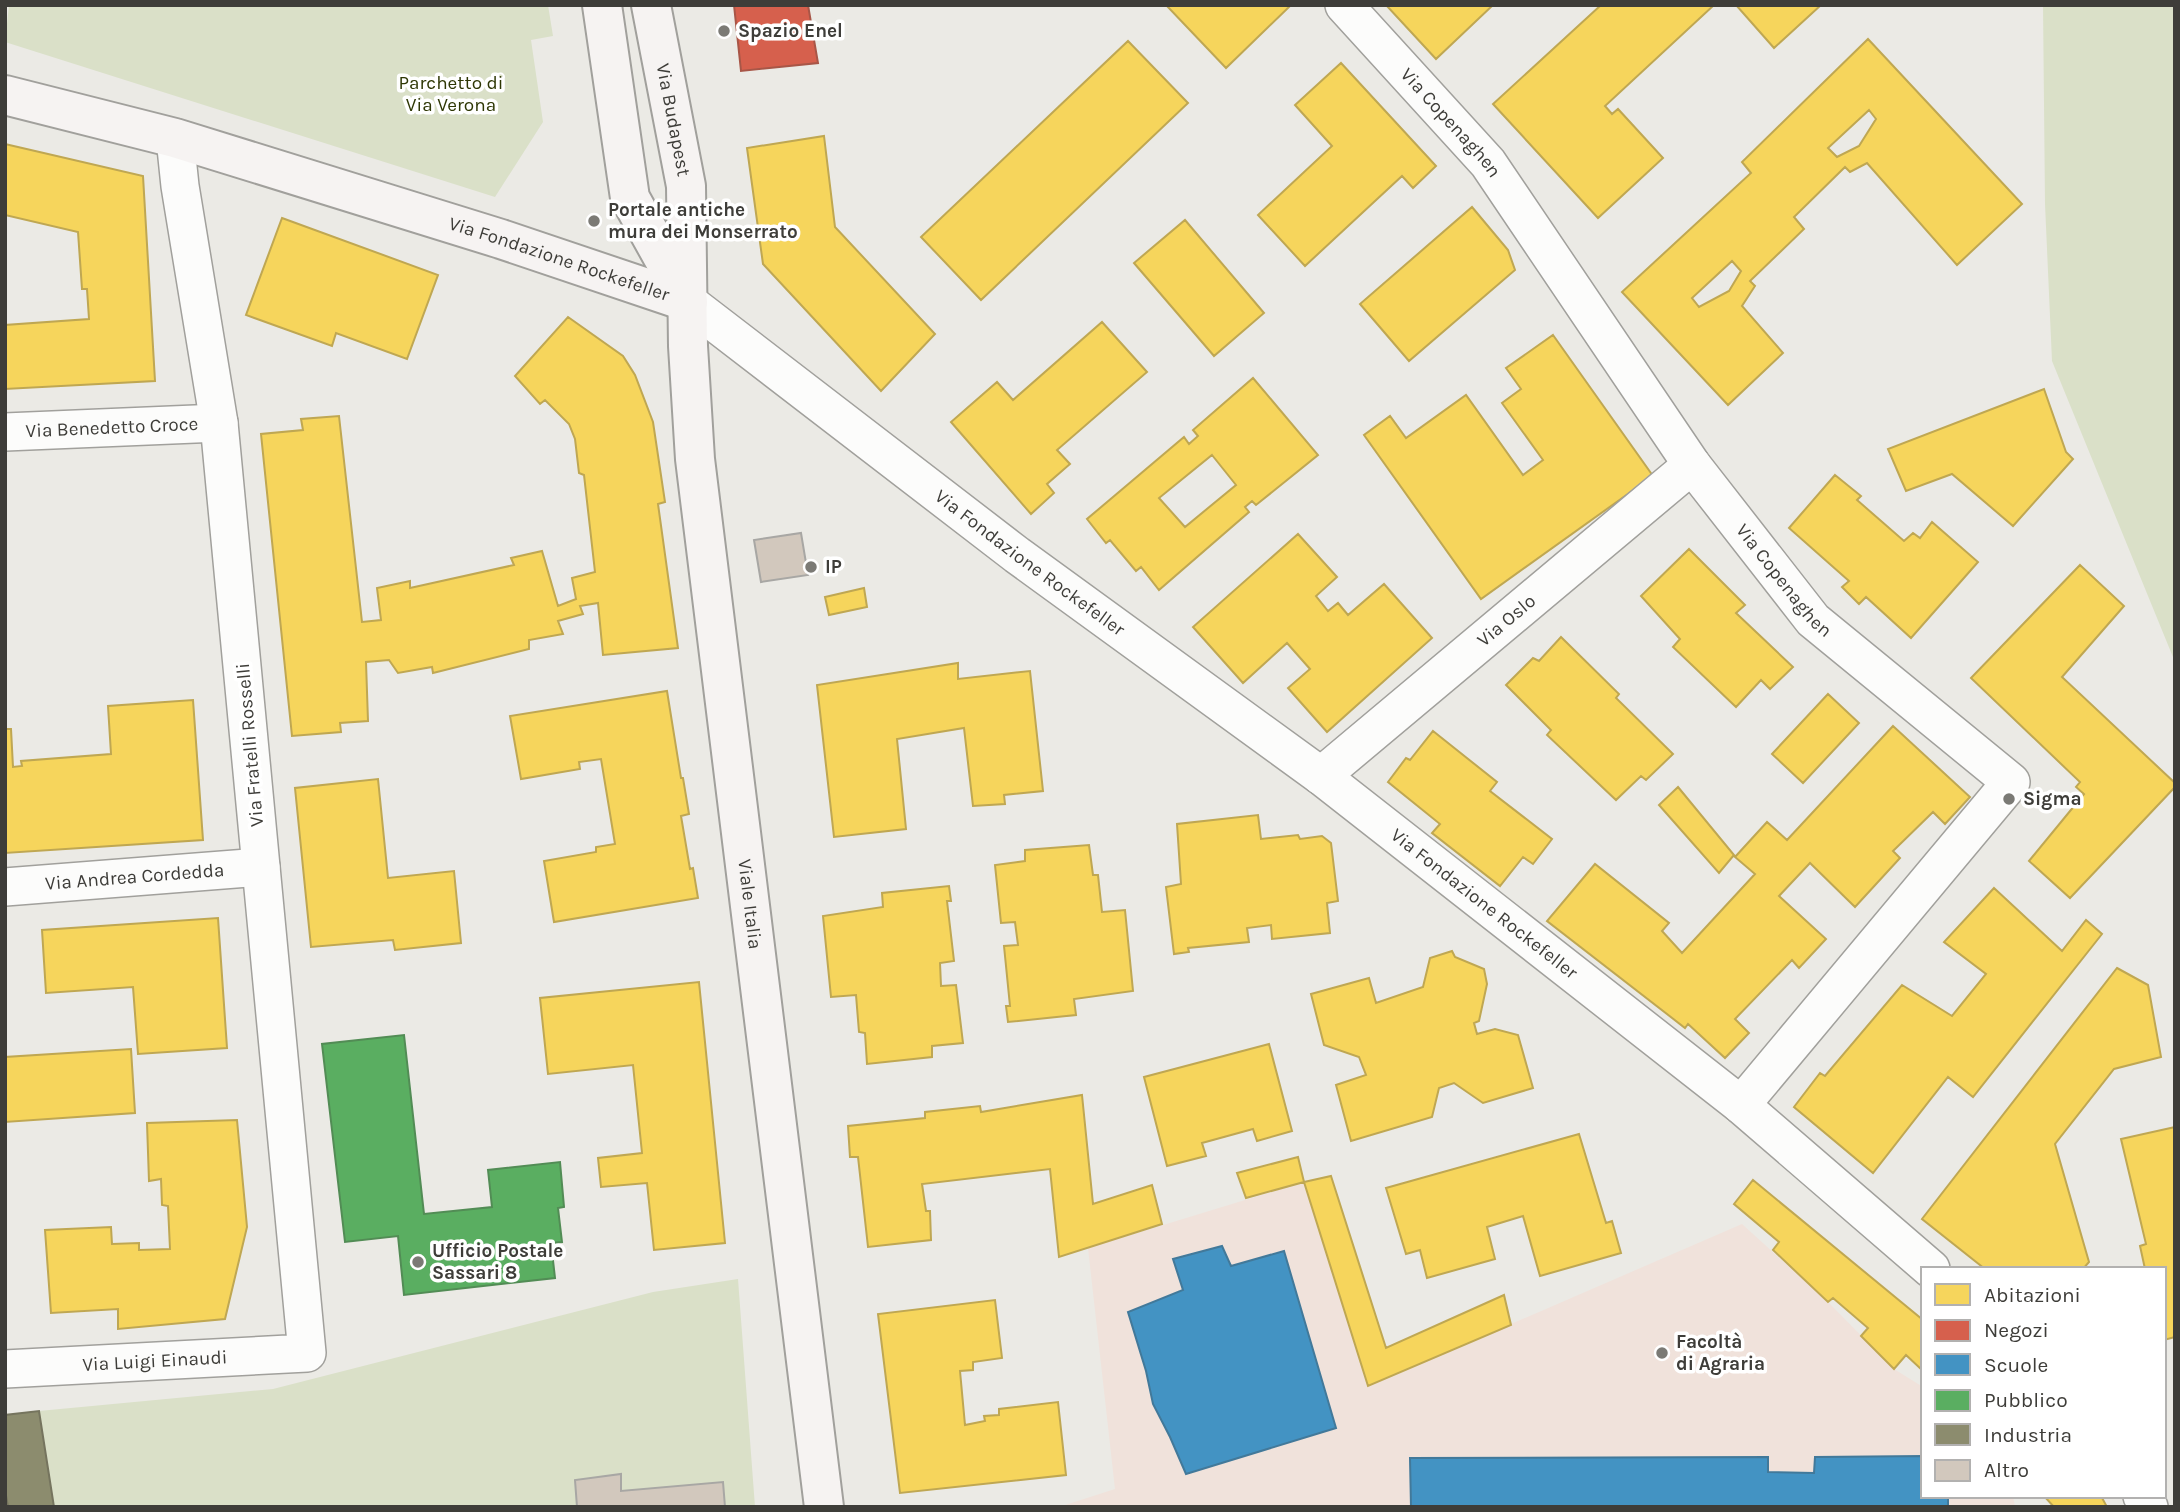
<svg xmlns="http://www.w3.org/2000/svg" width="2180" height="1512" viewBox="0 0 2180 1512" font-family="Karla,sans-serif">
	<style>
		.education { fill: #f0e2db }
		.green { fill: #dae0c8 }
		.homes { fill: #f6d55c; stroke: #bfa752; stroke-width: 2; fill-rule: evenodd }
		.shops { fill: #d6604d; stroke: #a85647; stroke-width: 2 }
		.schools { fill: #4393c3; stroke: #42799a; stroke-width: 2 }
		.public { fill: #5aae61; stroke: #528c55; stroke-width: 2 }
		.industry { fill: #8c8c6e; stroke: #75745e; stroke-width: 2 }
		.building { fill: #d2c8bd; stroke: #a8a7a4; stroke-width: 2 }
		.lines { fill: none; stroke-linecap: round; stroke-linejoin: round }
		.street-casing { stroke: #a1a09c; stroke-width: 40 }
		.secondary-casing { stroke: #a1a09c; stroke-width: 42 }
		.street { stroke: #fcfcfb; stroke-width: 37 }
		.secondary { stroke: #f6f3f2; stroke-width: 38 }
		.poi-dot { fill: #7b7a75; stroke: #fff; stroke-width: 2.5 }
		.labels { text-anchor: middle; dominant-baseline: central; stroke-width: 7; stroke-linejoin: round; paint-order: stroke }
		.poi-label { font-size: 19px; font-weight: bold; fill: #3e3d39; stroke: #fff; text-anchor: start }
		.park-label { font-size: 19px; fill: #2e3704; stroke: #fff }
		.street-label { font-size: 19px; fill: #3e3d39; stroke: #fff }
	</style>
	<rect width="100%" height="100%" fill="#ebeae5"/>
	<path class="education" d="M1304 1182 1368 1386 1742 1224 1828 1302 1894 1369 1923 1387V1496H2013L2015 1507H1059L1115 1489 1088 1248Z"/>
	<path class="green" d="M9 5H548L553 36 531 40 543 122 495 197 5 42Z
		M2043 5H2175V662L2052 361 2045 204Z
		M738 1279 755 1507H725L723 1482 621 1491 620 1474 575 1480 577 1507H54L39 1411 273 1389 653 1292Z"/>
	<path class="homes" d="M1166 5H1289L1290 6 1226 68Z
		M1386 5H1493L1436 59Z
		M1601 5H1714L1605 106 1612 114 1618 109 1663 158 1598 218 1493 104Z
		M1736 5H1821L1774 48Z
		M1868 39 2022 204 1957 265 1867 163 1850 172 1845 167 1794 217 1804 229 1750 281 1755 286 1742 306 1783 353 1728 405 1622 292 1751 173 1742 162ZM1869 110 1876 119 1859 146 1837 157 1828 148ZM1732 261 1741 271 1729 291 1699 307 1692 298Z
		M1128 41 1188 103 981 300 921 237Z
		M1341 63 1436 166 1413 188 1402 176 1305 266 1258 215 1332 146 1295 105Z
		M824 136 835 227 935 334 881 391 763 264 747 148Z
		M5 144 143 176 155 381 5 389V325L89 319 87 289H82L78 232 5 215Z
		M1472 207 1508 250 1515 270 1409 361 1360 304Z
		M282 218 438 275 407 359 336 333 332 346 246 315Z
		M1185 220 1264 313 1214 356 1134 263Z
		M568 317 623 356 635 375 653 422 665 502 658 504 678 648 603 655 598 603 580 606 583 614 558 621 563 634 529 640V649L433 673 432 667 398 673 389 660 366 662 368 721 340 723 341 732 292 736 261 434 303 430 301 419 339 416 362 622 381 620 377 588 410 581V588L514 565 511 558 542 551 558 606 576 599 572 578 595 572 584 475 579 473 575 439 569 424 545 400 540 404 515 376Z
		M1102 322 1147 372 1057 450 1070 464 1047 484 1054 493 1031 514 951 422 997 382 1013 400Z
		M1553 335 1653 476 1481 599 1364 435 1390 416 1406 438 1466 395 1523 475 1543 460 1502 403 1521 389 1506 368Z
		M1253 378 1318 455 1256 505 1252 501 1245 507 1249 512 1159 590 1141 567 1136 571 1110 540 1106 543 1087 519 1184 437 1189 444 1198 436 1193 430ZM1212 455 1236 485 1185 527 1159 498Z
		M2044 389 2066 452 2073 459 2013 526 1952 474 1906 491 1888 449Z
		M1835 475 1861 496 1857 500 1904 541 1913 533 1920 538 1932 522 1978 562 1911 638 1866 597 1859 604 1842 587 1849 581 1789 528Z
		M1298 534 1337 577 1316 596 1328 611 1338 603 1348 615 1384 584 1432 638 1327 732 1288 688 1310 669 1287 643 1243 683 1193 627Z
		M1689 549 1745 605 1736 613 1793 667 1770 689 1761 680 1736 707 1673 647 1680 639 1641 596Z
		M2080 565 2124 606 2062 677 2175 783V787L2070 898 2029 861 2084 794 2076 787 2080 782 1971 678Z
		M864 588 867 607 829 615 825 597Z
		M1561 637 1619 694 1616 698 1673 754 1646 780 1641 776 1616 800 1547 735 1551 730 1506 685 1533 658 1539 661Z
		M958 663V679L1030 671 1043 791 1004 795 1005 804 973 806 964 728 897 739 906 829 834 837 817 685Z
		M667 691 681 778H683L689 814 681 816 690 869 693 868 698 898 554 922 544 861 596 852V847L615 844 601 759 579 762 580 769 521 779 510 716Z
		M1828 694 1859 723 1803 783 1772 754Z
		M193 700 203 840 5 853V729H11L13 767 22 766 21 761 111 754 108 706Z
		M1893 726 1970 797 1945 824 1933 812 1893 851 1900 858 1855 907 1810 863 1779 896 1826 939 1799 968 1792 960 1735 1019 1749 1033 1725 1058 1688 1024 1685 1028 1547 921 1595 864 1669 923 1662 931 1682 953 1755 874 1735 857 1767 822 1787 840Z
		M1433 731 1497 782 1490 791 1552 839 1533 864 1523 857 1500 886 1432 833 1440 824 1388 782 1406 758 1410 760Z
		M378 779 388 878 454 871 461 943 395 950 393 940 311 947 295 788Z
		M1678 787 1734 855 1719 873 1659 805Z
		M1258 815 1261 839 1298 835 1300 839 1322 836 1331 843 1338 901 1327 903 1330 933 1272 939 1271 925 1247 928 1249 942 1188 948 1189 952 1174 954 1166 887 1181 884 1177 824Z
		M1089 845 1093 875H1098L1102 912 1125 910 1133 991 1074 999 1076 1015 1008 1022 1006 1006H1010L1004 946 1018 945 1015 922 1001 923 995 865 1025 861V850Z
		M949 886 951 901H947L954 961 940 963 941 986 956 985 963 1043 932 1046V1057L867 1064 865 1033 859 1032 856 995 831 997 823 916 883 907 882 893Z
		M1994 888 2062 951 2086 920 2102 934 1973 1097 1948 1077 1873 1173 1794 1107 1820 1073 1825 1076 1902 985 1952 1016 1986 974 1944 942Z
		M218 918 227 1048 138 1054 133 987 46 993 42 930Z
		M1452 951 1455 957 1484 969 1487 984 1479 1021 1474 1023 1477 1034 1495 1029 1518 1035 1533 1088 1483 1103 1454 1083 1439 1088 1432 1117 1351 1141 1336 1085 1366 1075 1359 1057 1324 1045 1311 994 1369 978 1376 1003 1423 987 1430 958Z
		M2117 968 2148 985 2161 1057 2114 1069 2055 1144 2089 1262 2083 1269H1985L1922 1219Z
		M699 982 725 1243 654 1250 647 1183 601 1187 598 1158 642 1153 633 1065 548 1074 540 998Z
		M1269 1044 1292 1131 1257 1141 1253 1129 1202 1143 1206 1156 1167 1166 1144 1077Z
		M131 1049 135 1113 5 1122V1057Z
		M1082 1095 1093 1204 1152 1185 1162 1224 1059 1257 1050 1169 922 1184 926 1211H930L931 1240 868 1247 858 1157H850L848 1126 925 1118V1112L980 1106 981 1112Z
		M237 1120 247 1227 225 1319 118 1329V1309L51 1313 45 1230 111 1227 112 1244 139 1243V1250L170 1249 168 1206 162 1205 161 1179 149 1181 147 1123Z
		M2175 1127V1337L2164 1340V1269H2145L2140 1246 2146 1244 2121 1139Z
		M1579 1134 1606 1223 1612 1221 1621 1253 1540 1276 1523 1216 1487 1227 1495 1259 1427 1278 1420 1250 1406 1254 1386 1188Z
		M1298 1157 1304 1182 1246 1198 1237 1173Z
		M1331 1176 1386 1348 1504 1295 1511 1325 1368 1386 1304 1182Z
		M1753 1180 1923 1320V1371L1906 1355 1894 1369 1861 1336 1868 1328 1833 1298 1828 1302 1773 1250 1779 1242 1734 1204Z
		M995 1300 1002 1358 973 1362V1370L960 1371 965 1425 985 1421 984 1416 999 1415V1409L1058 1402 1066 1475 900 1493 878 1314Z
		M2044 1496H2101L2107 1507H2054Z"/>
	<path class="shops" d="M734 5H808L818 63 741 71Z"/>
	<path class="schools" d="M1222 1246 1231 1266 1284 1251 1336 1428 1186 1474 1170 1437 1153 1404 1146 1371 1128 1312 1183 1290 1173 1259Z
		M1923 1456V1496H1948V1507H1411L1410 1458 1768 1457V1472L1814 1473 1815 1457Z"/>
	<path class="public" d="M404 1035 424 1214 492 1207 488 1170 560 1162 564 1207 558 1208 562 1242 551 1243 555 1278 404 1295 398 1236 345 1242 322 1044Z"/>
	<path class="industry" d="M39 1411 54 1507H8L5 1490V1415Z"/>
	<path class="building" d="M801 533 808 575 761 582 754 540Z
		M621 1474V1491L723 1482 725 1507H577L575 1480Z"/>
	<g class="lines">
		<defs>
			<g id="street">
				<path id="s1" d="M1344 5 1488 163 1692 465 1813 620 2011 782 1741 1105"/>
				<path id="s2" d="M688 302 1017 555 1321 776 1741 1105 1931 1269"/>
				<path id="s3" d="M5 432 219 423"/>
				<path id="s4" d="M1321 776 1692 465"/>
				<path id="s5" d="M5 887 261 867"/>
				<path id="s6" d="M5 1369 307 1353 219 423 180 186 175 138"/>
				<path d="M2142 1496 2149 1507"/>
			</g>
			<g id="secondary">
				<path d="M602 5 630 198 685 297"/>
				<path id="s7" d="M651 5 686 186 688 346 695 459 824 1507"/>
				<path id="s8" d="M5 95 175 138 501 239 688 302"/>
			</g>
		</defs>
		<use href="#street" class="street-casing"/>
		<use href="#secondary" class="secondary-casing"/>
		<use href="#street" class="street"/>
		<use href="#secondary" class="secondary"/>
	</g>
	<g class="poi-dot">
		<circle cx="724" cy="31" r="7"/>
		<circle cx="594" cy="221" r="7"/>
		<circle cx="811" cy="567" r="7"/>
		<circle cx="2009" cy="799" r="7"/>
		<circle cx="418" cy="1262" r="7"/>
		<circle cx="1662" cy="1353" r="7"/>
	</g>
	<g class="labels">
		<g class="poi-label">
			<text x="738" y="31">Spazio Enel</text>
			<text x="608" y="210">Portale antiche<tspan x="608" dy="22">mura dei Monserrato</tspan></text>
			<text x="825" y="567">IP</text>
			<text x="2023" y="799">Sigma</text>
			<text x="432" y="1251">Ufficio Postale<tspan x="432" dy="22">Sassari 8</tspan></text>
			<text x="1676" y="1342">Facoltà<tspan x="1676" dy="22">di Agraria</tspan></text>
		</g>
		<g class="park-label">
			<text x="451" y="83">Parchetto di<tspan x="451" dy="22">Via Verona</tspan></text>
		</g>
		<g class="street-label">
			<text stroke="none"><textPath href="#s7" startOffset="117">Via Budapest</textPath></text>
			<text stroke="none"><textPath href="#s1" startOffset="159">Via Copenaghen</textPath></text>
			<text stroke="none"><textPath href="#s8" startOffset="578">Via Fondazione Rockefeller</textPath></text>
			<text stroke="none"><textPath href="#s3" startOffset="107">Via Benedetto Croce</textPath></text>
			<text stroke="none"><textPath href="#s2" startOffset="430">Via Fondazione Rockefeller</textPath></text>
			<text stroke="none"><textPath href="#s1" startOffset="726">Via Copenaghen</textPath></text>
			<text stroke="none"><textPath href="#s4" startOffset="242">Via Oslo</textPath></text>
			<text transform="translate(250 745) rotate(-95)">Via Fratelli Rosselli</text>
			<text stroke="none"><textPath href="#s5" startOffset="130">Via Andrea Cordedda</textPath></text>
			<text stroke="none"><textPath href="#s2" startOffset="998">Via Fondazione Rockefeller</textPath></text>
			<text stroke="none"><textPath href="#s7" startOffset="906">Viale Italia</textPath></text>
			<text stroke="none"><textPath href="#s6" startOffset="150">Via Luigi Einaudi</textPath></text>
		</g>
	</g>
	<rect width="2180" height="1512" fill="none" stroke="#3e3d39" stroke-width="14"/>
	<rect x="1921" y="1267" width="245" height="231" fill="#ffffff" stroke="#b2b1b0" stroke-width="2"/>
	<rect x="1935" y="1284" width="35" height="21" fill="#f6d55c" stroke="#b2b1b0" stroke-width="2"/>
	<text x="1984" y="1302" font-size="21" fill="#3e3d39">Abitazioni</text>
	<rect x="1935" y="1320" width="35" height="21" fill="#d6604d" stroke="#b2b1b0" stroke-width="2"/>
	<text x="1984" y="1337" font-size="21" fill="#3e3d39">Negozi</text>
	<rect x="1935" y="1354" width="35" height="21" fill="#4393c3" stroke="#b2b1b0" stroke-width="2"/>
	<text x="1984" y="1372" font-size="21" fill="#3e3d39">Scuole</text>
	<rect x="1935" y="1390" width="35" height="21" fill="#5aae61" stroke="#b2b1b0" stroke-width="2"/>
	<text x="1984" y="1407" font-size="21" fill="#3e3d39">Pubblico</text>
	<rect x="1935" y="1424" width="35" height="21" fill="#8c8c6e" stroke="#b2b1b0" stroke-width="2"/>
	<text x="1984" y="1442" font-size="21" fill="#3e3d39">Industria</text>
	<rect x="1935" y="1460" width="35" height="21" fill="#d2c8bd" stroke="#b2b1b0" stroke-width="2"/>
	<text x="1984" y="1477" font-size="21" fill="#3e3d39">Altro</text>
</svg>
